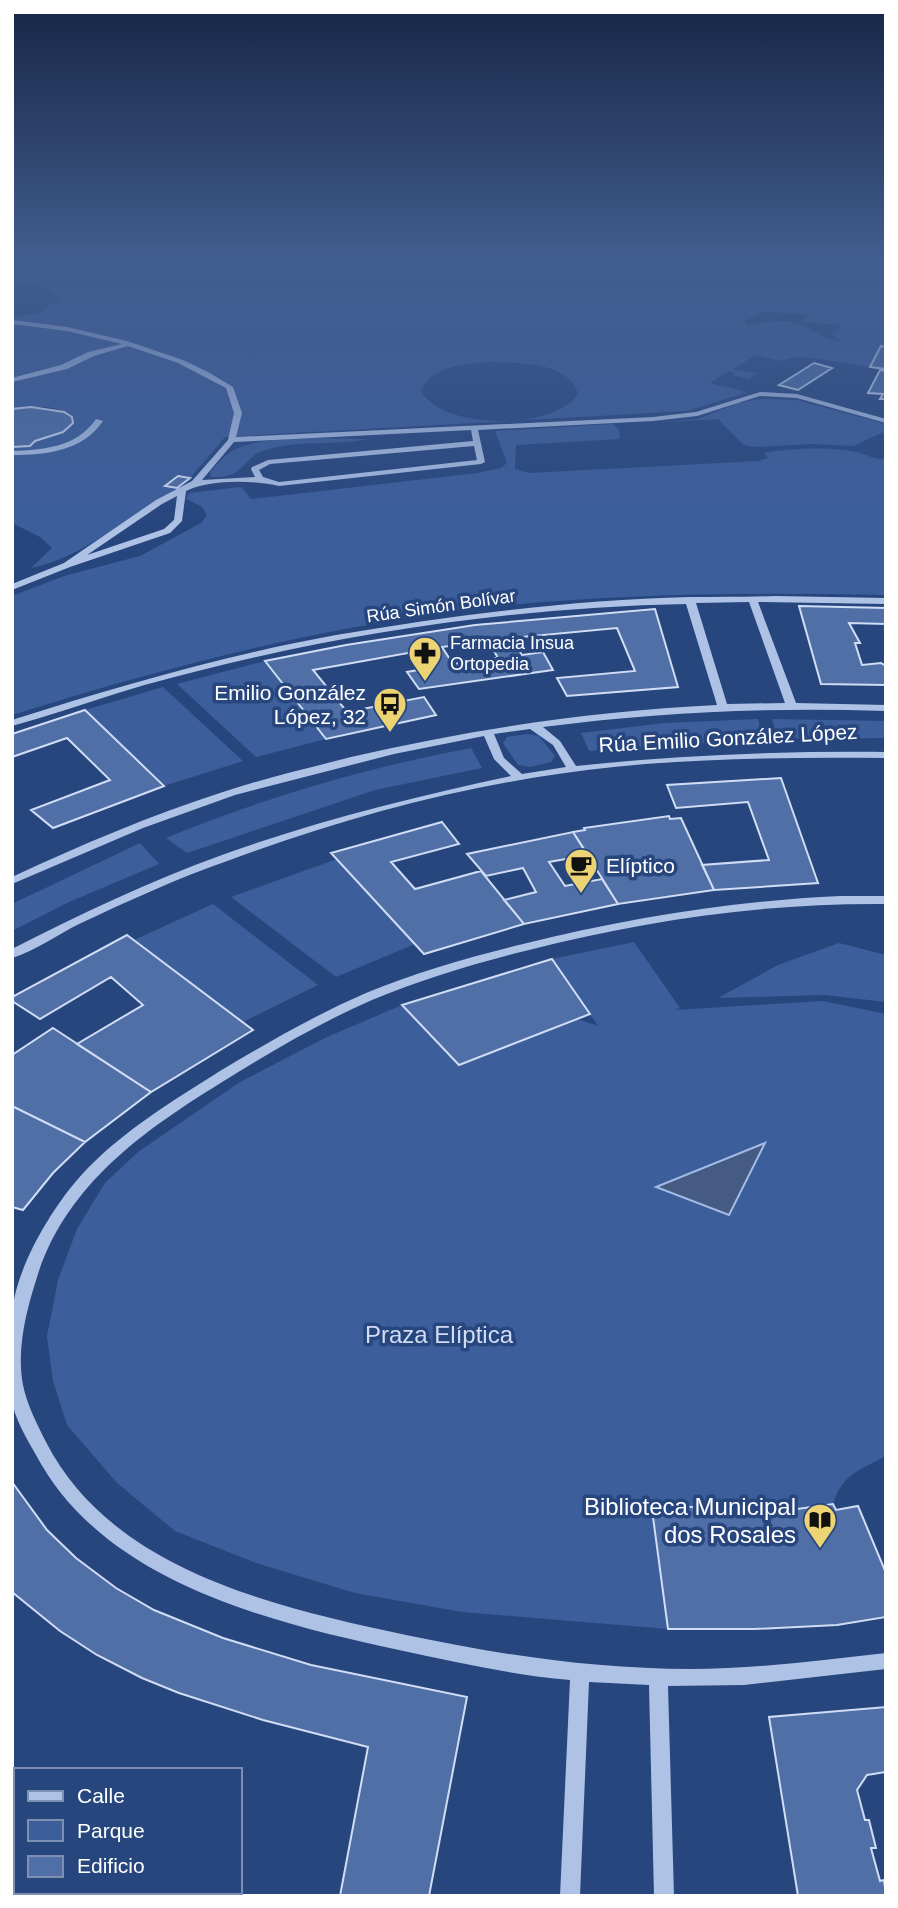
<svg xmlns="http://www.w3.org/2000/svg" width="898" height="1908" viewBox="0 0 898 1908" font-family="Helvetica,sans-serif">
	<style>
		.green { fill: #3c5e9b; fill-rule: evenodd }
		.water { fill: #455b83; stroke: #a2bce5; stroke-width: 2 }
		.building { fill: #506fa6; stroke: #d0ddf4; stroke-width: 2; fill-rule: evenodd }
		.lines { fill: none; stroke-linecap: round; stroke-linejoin: round }
		.minor { fill: #aec2e5; fill-rule: evenodd }
		.labels { text-anchor: middle; dominant-baseline: central; stroke-width: 7; stroke-linejoin: round; paint-order: stroke }
		.far-street-label { font-size: 18px; fill: #fff; stroke: #28467e }
		.far-poi-label { font-size: 18px; fill: #fff; stroke: #28467e; text-anchor: start }
		.poi-label { font-size: 21px; fill: #fff; stroke: #28467e; text-anchor: end }
		.street-label { font-size: 21px; fill: #fff; stroke: #28467e }
		.near-park-label { font-size: 24px; fill: #d0ddf4; stroke: #28467e }
		.near-poi-label { font-size: 24px; fill: #fff; stroke: #28467e; text-anchor: end }
	</style>
	<rect width="100%" height="100%" fill="#28467e"/>
	<path class="green" d="M12 259H886V347H881L870 367 798 356 782 361 756 355 732 370 758 373 748 379 732 375 735 373 729 371 710 383 748 392 687 411 225 437 190 478 177 488C129 515 85 557 31 568L52 548 40 537 12 523V447H28C31 445 34 442 37 440 51 433 67 437 73 420 60 402 31 407 12 409V317L40 313 59 299 42 285 12 281ZM763 311 809 315 802 322 841 325 838 330 831 334 843 342C825 341 813 329 796 323 779 318 761 324 745 325V321ZM491 362C518 363 570 362 578 394 555 431 441 430 421 391 431 365 467 364 491 362Z
		M760 399 797 400 886 424V431L853 446 811 444 756 447 744 445 718 419 653 423 698 419 738 403Z
		M613 424 619 430 620 439 516 445 515 469 529 473 758 461 768 458 764 453C788 448 828 447 852 451 865 453 871 459 883 459L886 455V595C743 592 599 593 456 611 305 631 158 669 12 715V596L64 576 140 556 201 523 207 515 201 506 186 499 189 493 241 487 251 499 477 473 501 468 507 463 495 431Z
		M368 439C336 446 296 439 263 451 240 459 246 479 211 477L210 472C217 465 224 455 234 450 263 434 334 439 368 439Z
		M265 661 326 739 256 757 177 684Z
		M163 687 243 761 164 786 85 710Z
		M758 719 763 739 589 751 581 733 664 723Z
		M772 719 886 721V738L778 739Z
		M528 734 539 736 555 756 551 762 530 767 518 765 503 743 507 737Z
		M471 748 482 768 375 790 187 853 166 838C265 797 366 768 471 748Z
		M140 843 159 864 69 902 12 931V904Z
		M337 859 415 944 336 977 231 897Z
		M213 904 318 985 243 1022 134 940Z
		M634 942 680 1008 675 1010 823 1001 886 1014V1456C860 1470 842 1474 833 1504L768 1513H740L651 1502 668 1629 462 1612 355 1593 256 1563 175 1531 117 1483 67 1425 53 1381 47 1336 58 1280 77 1229 105 1183 138 1152 240 1082 327 1037 402 1005 459 1065 577 1019 598 1026 552 959Z
		M839 943 886 955V1002L825 995 718 998 778 965Z"/>
	<path class="water" d="M765 1143 729 1215 656 1187Z"/>
	<path class="building" d="M881 346 886 347V369L870 367Z
		M814 363 832 368 798 390 779 385Z
		M880 370 886 371V399H880L883 394 868 393Z
		M31 407 64 412 72 417 73 423 63 432 35 441 30 446 12 447V409Z
		M178 476 190 478 177 488 165 486Z
		M799 606 886 608V624L849 623 860 643H855L862 665 881 663 886 666V685L821 684Z
		M655 609 678 687 567 696 557 678 635 671 617 628 511 638 522 655 543 652 553 670 419 689 407 672 429 668 419 651 313 670 347 712 424 697 436 715 326 739 265 661 346 645 475 625ZM488 641 498 658 453 664 442 647Z
		M85 710 164 786 53 828 31 810 110 780 67 738 12 757V734Z
		M781 778 818 883 714 890 702 865 769 860 748 802 676 808 667 785Z
		M669 816 670 819 681 818 714 890 618 904 573 832 585 830 584 828Z
		M442 822 459 844 391 862 415 889 481 871 524 924 424 954 331 853Z
		M573 832 588 855 549 862 565 886 602 879 618 904 524 924 504 900 536 892 523 868 486 876 467 854Z
		M127 935 253 1030 151 1092 77 1044 143 1005 111 977 40 1019 12 1001V997Z
		M552 959 590 1014 459 1065 402 1005Z
		M53 1028 151 1092 85 1142 12 1106V1055Z
		M12 1106 85 1142 53 1173 23 1210 12 1207Z
		M12 1482 47 1530 76 1558 116 1588 154 1610 223 1638 311 1665 467 1697 429 1896H340L368 1747 263 1720 179 1693 142 1678 97 1655 60 1631 12 1592Z
		M651 1502 740 1513H768L833 1504 836 1510 858 1506 886 1573V1617L837 1625 755 1629H668Z
		M886 1707V1772L867 1775 857 1790 865 1820H869L876 1848H871L880 1881 884 1880 886 1896H798L769 1717Z"/>
	<g class="lines">
		<path class="minor" d="M12 320 67 327 127 341 183 360 208 372 233 387 242 413 236 437 653 417 696 412 760 392 797 394 886 419V423L797 398 760 396 697 416 653 421 478 430 485 462 481 464 279 486C254 480 209 479 186 491L182 521 170 533 70 567 12 590V584L64 563 156 500 192 481 228 440 234 413 226 388 178 363 128 346 94 356 67 369 12 382V378L61 365 88 352 122 344 67 331 12 324ZM471 430 473 441 268 460 252 467 251 469 255 477 202 480 234 442ZM474 446 477 460 279 482 263 477 259 470 270 464ZM177 496 174 520 164 529 87 555 162 504Z
			M96 419 103 421C83 451 46 455 12 455V451C44 450 77 447 96 419Z
			M775 596 886 598V604L758 602 796 703 886 705V711C770 707 658 712 543 727L560 741 576 766C679 755 782 751 886 752V758C777 757 666 758 558 774 447 790 335 821 230 860 178 878 128 901 79 924 57 935 35 951 12 958V949C80 914 150 881 222 855 316 821 413 797 511 776L494 759 484 736 394 754 235 795 143 828 12 884V877C81 845 151 815 223 792 265 778 309 768 351 757 472 729 593 711 717 705L686 604C532 607 376 628 226 664 190 673 153 682 118 693 83 704 48 716 12 726V720C119 686 226 655 336 635 453 615 572 600 690 597 718 597 747 597 775 596ZM749 602 785 703 727 704 696 603ZM530 729 553 745 566 767 522 774 504 758 494 734Z
			M840 896H886V904C764 903 647 920 529 950 476 963 423 979 372 1000 319 1023 269 1053 219 1084 143 1131 67 1185 38 1274 27 1308 16 1348 23 1385 27 1405 37 1424 46 1442 112 1571 276 1607 406 1635 502 1655 593 1669 691 1669 756 1669 821 1660 886 1653V1669L744 1685 668 1686 674 1896H654L649 1685 589 1682 580 1896H560L570 1680C512 1675 456 1662 399 1650 270 1622 103 1582 36 1455 27 1439 14 1418 12 1400 11 1386 12 1371 12 1356 12 1342 11 1327 12 1313 16 1266 55 1202 87 1169 126 1129 174 1100 220 1071 267 1043 315 1015 366 993 417 972 470 957 523 944 628 918 732 901 840 896Z"/>
	</g>
	<linearGradient id="sky" x2="0" y2="1"><stop stop-color="#162645"/><stop offset="0.49" stop-color="#425d8f"/><stop offset="1" stop-color="#425d8f" stop-opacity="0"/></linearGradient>
	<rect width="898" height="527" fill="url(#sky)"/>
	<defs>
		<symbol id="pharmacy-pin" viewBox="-11 -11 22 30"><path d="M0 17L-7.5 6A9.5 9.5 0 1 1 7.5 6Z" fill="#ecd474" stroke="#28467e"/><path d="M-2-6h4v4h4v4h-4v4h-4v-4h-4v-4h4Z" fill="#111"/></symbol>
		<symbol id="bus-pin" viewBox="-11 -11 22 30"><path d="M0 17L-7.5 6A9.5 9.5 0 1 1 7.5 6Z" fill="#ecd474" stroke="#28467e"/><path d="M-5-6H5V4H4V6H2V4H-2V6H-4V4H-5ZM-3.5-4V0h7V-4ZM-3.5 1.2v1.5H-2V1.2ZM2 1.2v1.5H3.5V1.2Z" fill="#111"/></symbol>
		<symbol id="cafe-pin" viewBox="-11 -11 22 30"><path d="M0 17L-7.5 6A9.5 9.5 0 1 1 7.5 6Z" fill="#ecd474" stroke="#28467e"/><path d="M-5.5-4.5H6V0H3Q3 3.5 0 3.5H-2.5Q-5.5 3.5-5.5 0ZM3-3.2v2h1.7v-2ZM-6 4.5H4V6H-6Z" fill="#111"/></symbol>
		<symbol id="library-pin" viewBox="-11 -11 22 30"><path d="M0 17L-7.5 6A9.5 9.5 0 1 1 7.5 6Z" fill="#ecd474" stroke="#28467e"/><path d="M-6-4Q-3-5.5-.7-3.5V5Q-3 3-6 4ZM6-4Q3-5.5 .7-3.5V5Q3 3 6 4Z" fill="#111"/></symbol>
	</defs>
	<g fill-rule="evenodd">
		<use href="#pharmacy-pin" x="406" y="634" width="38" height="52"/>
		<use href="#bus-pin" x="371" y="685" width="38" height="52"/>
		<use href="#cafe-pin" x="562" y="846" width="38" height="52"/>
		<use href="#library-pin" x="801" y="1501" width="38" height="52"/>
	</g>
	<g class="labels">
		<g class="far-street-label">
			<text transform="translate(441 606) rotate(-8)">Rúa Simón Bolívar</text>
		</g>
		<g class="far-poi-label">
			<text x="450" y="643">Farmacia Insua<tspan x="450" dy="21">Ortopedia</tspan></text>
		</g>
		<g class="poi-label">
			<text x="366" y="692">Emilio González<tspan x="366" dy="24">López, 32</tspan></text>
			<text x="606" y="865" text-anchor="start">Elíptico</text>
		</g>
		<g class="street-label">
			<text transform="translate(728 738) rotate(-3)">Rúa Emilio González López</text>
		</g>
		<g class="near-park-label">
			<text x="439" y="1334">Praza Elíptica</text>
		</g>
		<g class="near-poi-label">
			<text x="796" y="1506">Biblioteca Municipal<tspan x="796" dy="28">dos Rosales</tspan></text>
		</g>
	</g>
	<rect width="898" height="1908" fill="none" stroke="#ffffff" stroke-width="28"/>
	<rect x="14" y="1768" width="228" height="126" fill="#28467e" stroke="#7e90b2" stroke-width="2"/>
	<rect x="28" y="1791" width="35" height="10" fill="#aec2e5" stroke="#7e90b2" stroke-width="2"/>
	<text x="77" y="1803" font-size="21" fill="#ffffff">Calle</text>
	<rect x="28" y="1820" width="35" height="21" fill="#3c5e9b" stroke="#7e90b2" stroke-width="2"/>
	<text x="77" y="1838" font-size="21" fill="#ffffff">Parque</text>
	<rect x="28" y="1856" width="35" height="21" fill="#506fa6" stroke="#7e90b2" stroke-width="2"/>
	<text x="77" y="1873" font-size="21" fill="#ffffff">Edificio</text>
</svg>
